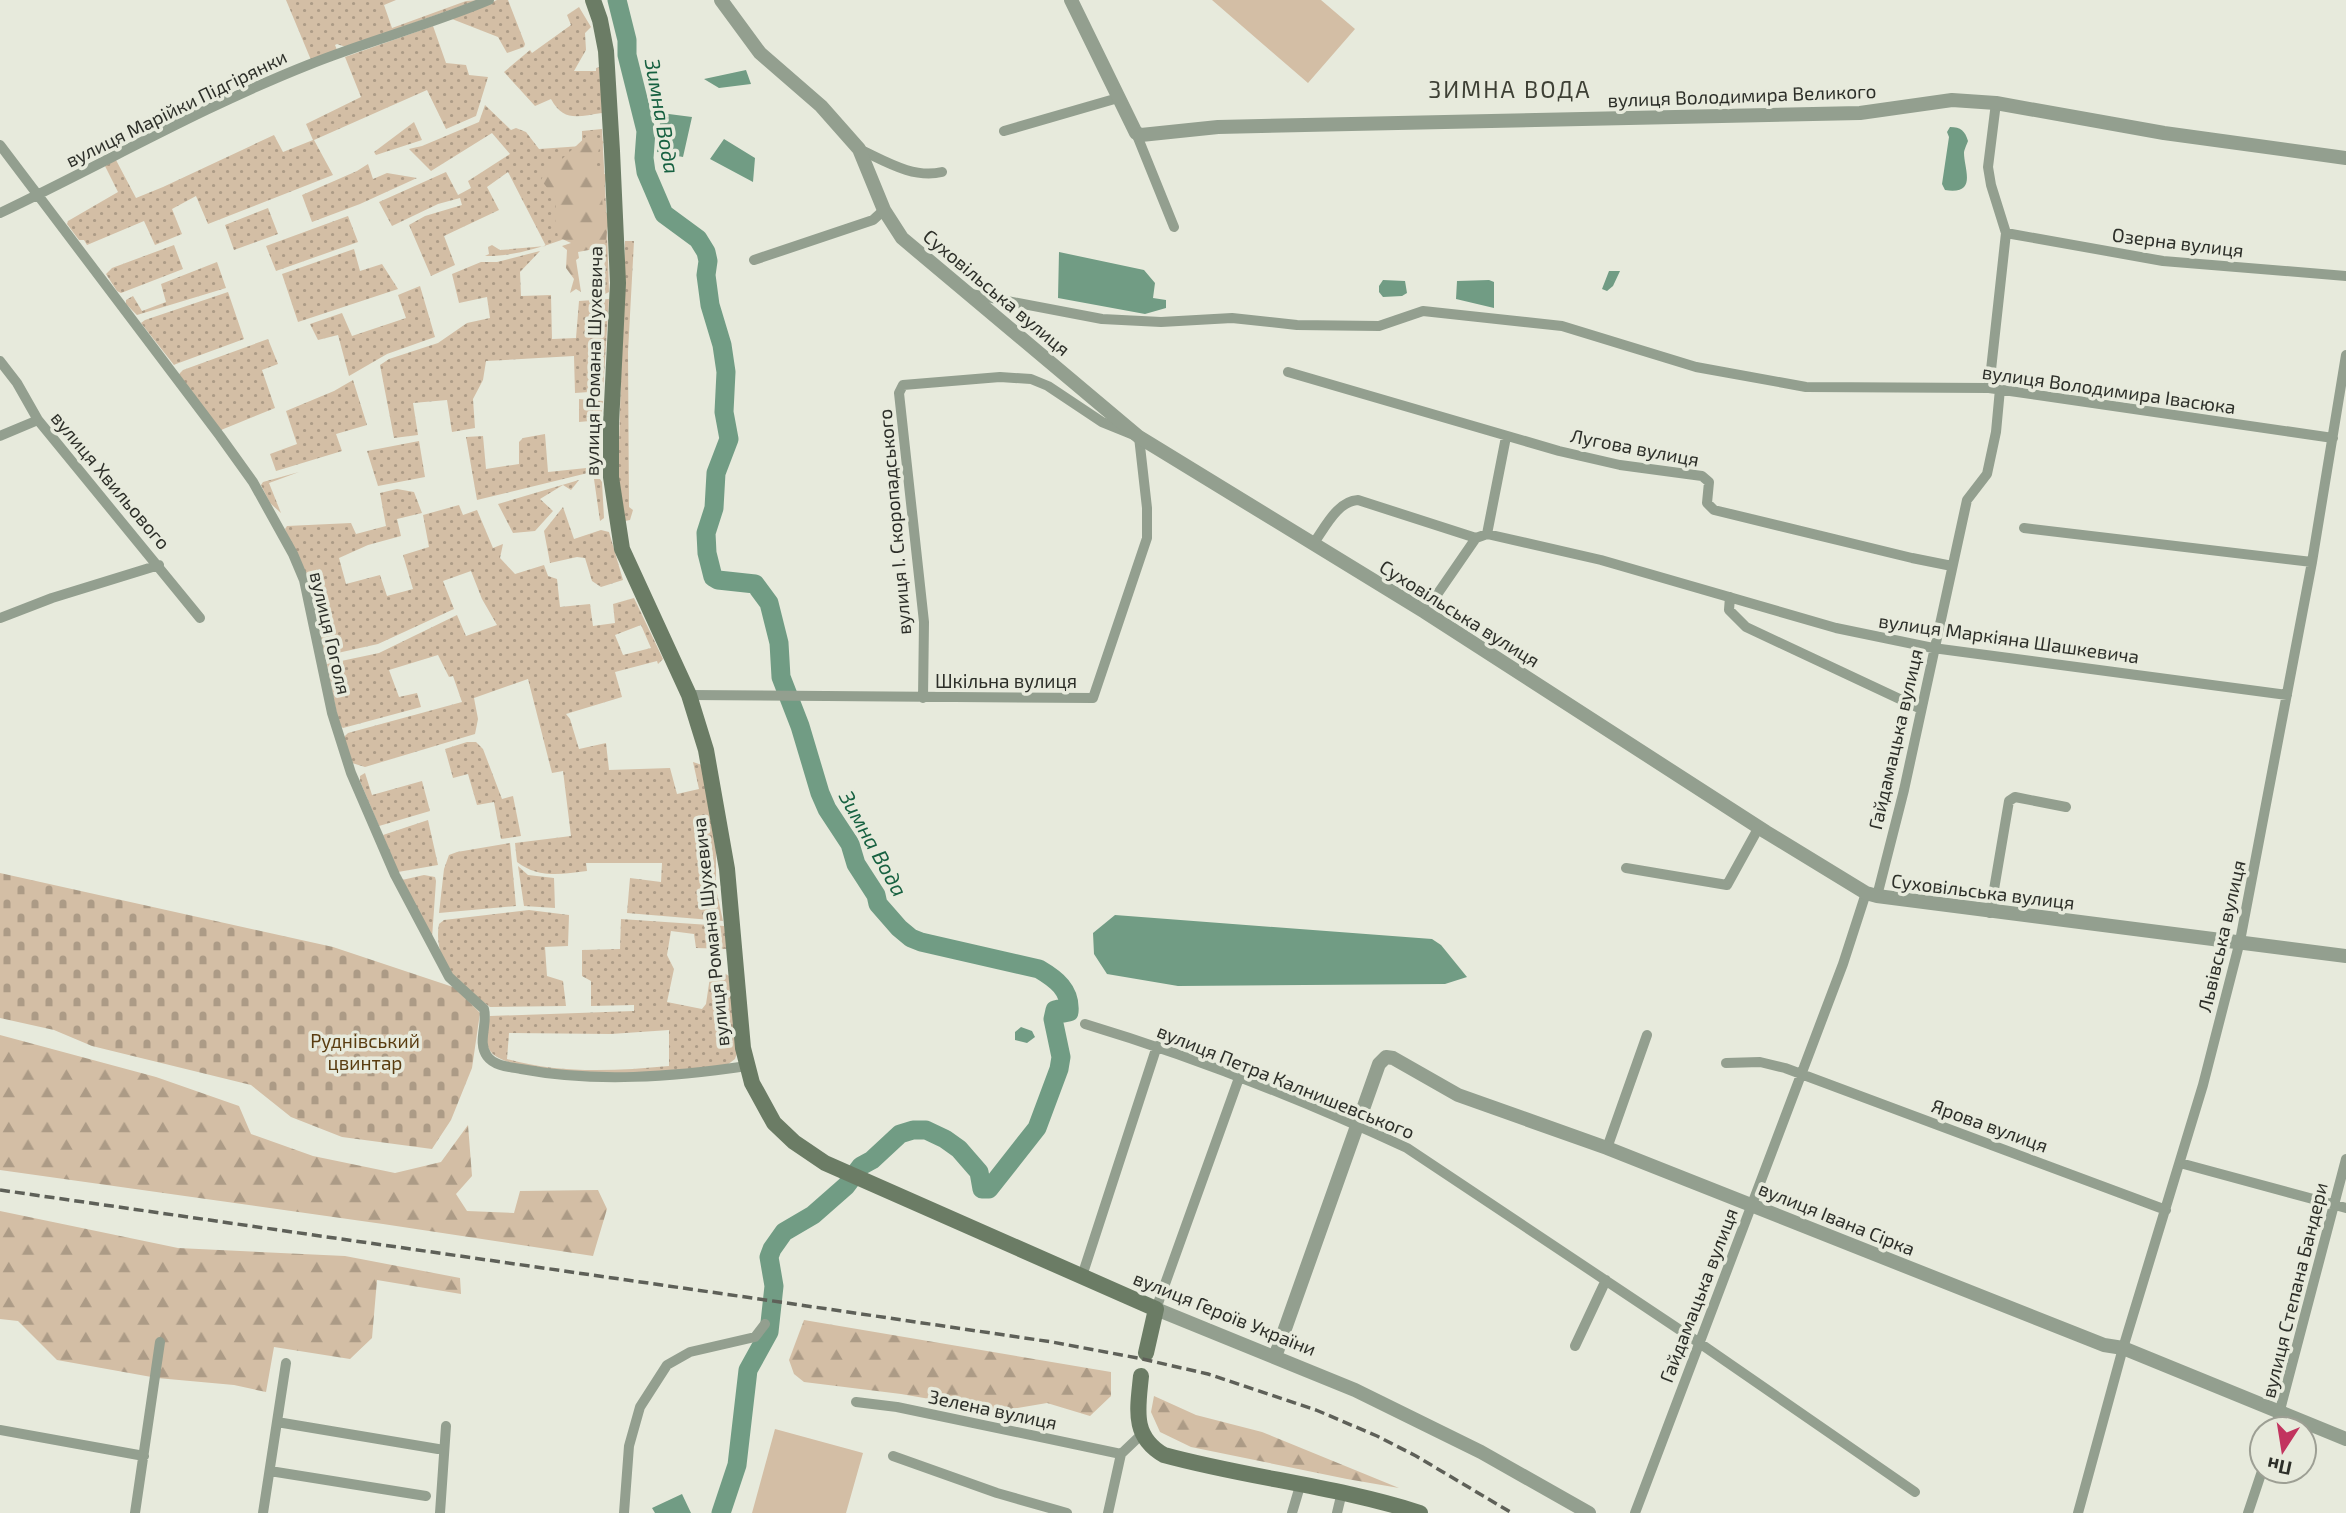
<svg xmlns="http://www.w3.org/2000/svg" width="2346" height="1513" viewBox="0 0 2346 1513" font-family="'Exo 2',sans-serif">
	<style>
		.grass { fill: url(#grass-dots); fill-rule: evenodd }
		.forest { fill: url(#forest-firs) }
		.cemetery { fill: url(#cemetery-stones) }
		.pitch { fill: #d3bea5 }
		.water { fill: #719c84 }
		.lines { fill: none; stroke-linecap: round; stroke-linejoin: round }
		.river { stroke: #719c84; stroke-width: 19 }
		.minor { stroke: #939f8f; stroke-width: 10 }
		.tertiary { stroke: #939f8f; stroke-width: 14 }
		.secondary { stroke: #6b7c65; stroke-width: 16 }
		.rail { stroke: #5e6058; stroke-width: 3.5; stroke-dasharray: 10 5; stroke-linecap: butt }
		.labels { text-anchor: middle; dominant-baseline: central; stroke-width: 7; stroke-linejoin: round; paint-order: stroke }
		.street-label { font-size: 19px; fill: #2d2f29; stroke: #e7eadc }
		.park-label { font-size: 19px; fill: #593c10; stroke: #e7eadc }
		.water-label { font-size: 21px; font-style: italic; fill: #176141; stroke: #e7eadc }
		.quarter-label { font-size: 23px; letter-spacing: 2px; fill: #3e4035; stroke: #e7eadc }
	</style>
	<defs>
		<pattern id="grass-dots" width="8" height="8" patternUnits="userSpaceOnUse" patternTransform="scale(1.75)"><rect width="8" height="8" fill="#d3bea5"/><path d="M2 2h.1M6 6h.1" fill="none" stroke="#ac9b86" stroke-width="1.8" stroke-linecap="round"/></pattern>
		<pattern id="forest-firs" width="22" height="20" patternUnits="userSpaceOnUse" patternTransform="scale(1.75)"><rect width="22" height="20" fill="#d3bea5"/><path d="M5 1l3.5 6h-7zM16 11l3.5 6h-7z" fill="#ac9b86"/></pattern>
		<pattern id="cemetery-stones" width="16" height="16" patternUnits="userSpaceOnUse" patternTransform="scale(1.75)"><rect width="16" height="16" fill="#d3bea5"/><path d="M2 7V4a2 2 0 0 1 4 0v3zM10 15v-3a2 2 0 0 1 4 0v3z" fill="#ac9b86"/></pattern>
	</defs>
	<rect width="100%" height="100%" fill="#e7eadc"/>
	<path class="grass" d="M286 0H396L384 5 392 28 466 1 478 0 346 47 337 44 335 45 337 50 311 60Z
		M497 0H508L525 44 524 47 507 53 498 37 452 19Z
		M579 7 591 27 585 33 586 50 574 71H596V68L600 67 602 113C579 116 564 123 551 99L535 106 504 72 530 50 532 53 571 25 567 15Z
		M433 26 446 63 466 65 469 75 488 77 476 116 446 129 427 90 314 140 333 175 208 224 196 196 172 209 182 234 155 245 144 221 87 245 84 240H79L67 224 68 221 118 192 105 166 116 160 136 198 163 187 274 135 283 152 313 140 306 124 361 97 345 57Z
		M485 105 511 130 516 128 526 132 539 149 582 146V131L602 129 607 225C567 236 527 257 485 256L489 254 488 247 492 245 500 250 546 246 508 172 487 187 499 210 444 236 455 265 431 276 409 225 425 216 462 205 460 198 438 204 392 226 379 202 446 172 458 195 471 188 468 181 510 154 492 133 431 171 409 149 422 146 479 122Z
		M414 122 422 140 376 155 374 152Z
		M368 164 373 179 387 173 417 178 360 204 312 222 302 195 357 171Z
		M268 208 278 234 234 250 225 225Z
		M348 216 358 242 276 271 266 246Z
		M607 230 609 292 605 294 604 231Z
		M625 241H634L628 352 629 507 633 510 630 520 625 521 618 477Z
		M174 245 183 269 121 293 117 291 106 274 112 268Z
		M354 249 360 271 382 264 398 289 298 322 282 274Z
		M540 251 520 272 521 296 551 295 552 339 576 338 579 301 609 299 603 391 575 393 574 356 486 361 483 380 473 399 475 428 452 432 447 400 413 403 418 435 394 438 380 365 389 359 438 343 467 323 490 318 487 297 459 303 452 274 481 262H497Z
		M217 262 226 288 137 315 126 304V300L133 296 142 311 166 302 161 284Z
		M420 286 435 337 387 354 349 376 338 335 318 340 310 324 342 313 352 336 406 318 398 295Z
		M228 292 244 339 176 364 174 365 141 323 145 320Z
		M268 339 278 364 262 370 275 408 221 430 179 376 180 373 183 370Z
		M353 380 367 425 336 434 342 451 276 471 270 454 297 444 286 411 334 391Z
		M579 399 603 401 601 420 579 422Z
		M545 434 548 472 596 467 597 459 601 463 600 470 477 500 466 437 483 436 486 469 519 464V442L523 438Z
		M419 441 425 477 378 486 367 451Z
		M299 472 269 483 281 513 270 503 261 485 263 482Z
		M594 479H600L602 482 604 518 600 521Z
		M579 480 571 490 563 485 540 499 553 511 535 531 513 533 498 504Z
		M397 489 414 492 422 513 397 519 401 536 368 545 339 558 346 584 380 575 387 596 413 589 403 555 429 547 423 515 459 505 463 515 477 510 493 548 503 544 500 558 515 574 544 565 548 576 557 579 560 607 590 604 593 626 615 623 613 604 634 598 663 659 658 664 657 661 615 672 622 697 566 714 570 719 579 749 606 743 609 770 670 768 677 794 699 789 693 762 702 765 716 850V889L723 921 627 913 630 878 661 882 662 863H586L587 871C562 874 539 879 517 862L515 843 571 836 563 771 552 773 528 679 474 698 478 719 475 734 365 767 352 763 344 737 348 733 462 702 453 676 449 677 438 655 389 670 399 697 417 693 421 707 343 728 339 725 327 664 379 653 457 615 466 636 497 625 482 599 471 571 443 581 454 609 378 644 324 656 309 582 311 579 309 574 305 572 285 529 287 526 351 523 356 534 386 526 380 493ZM641 625 651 648 623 655 615 635Z
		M563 507 574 539 601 530 609 532 623 580 601 587 592 581 585 558 577 557 550 563 544 531Z
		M467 742H476L483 749 502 799 513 796 521 836 501 839 494 802 477 805 468 774 453 778 445 749Z
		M365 773 372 795 422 781 430 811 379 826 360 781V776Z
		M428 820 438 865 398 872 383 835Z
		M510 843 516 906 439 913 444 869 449 855 457 852Z
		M518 866 528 875 554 878 555 908 524 906Z
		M424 875 435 877 436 881 432 938 402 880Z
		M529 910 569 915 568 946 545 947 547 976 563 981 566 1006 490 1007C462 987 432 962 439 924L444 920Z
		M621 919 724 926 728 949 696 948 694 934 671 931 667 955 674 969 667 1002 702 1009 706 1004 710 977H724V973L729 976 737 1053 735 1059 727 1065C693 1068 659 1073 626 1074 599 1075 507 1072 491 1052 482 1041 487 1028 490 1016L634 1011V1005L591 1006V981L582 976V950L620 949ZM669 1030V1066C615 1071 560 1074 507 1059L509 1033 611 1034Z"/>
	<path class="forest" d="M590 133 604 142 599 149 593 170 607 175 602 197 603 210 611 217C605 231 607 242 603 256L599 252 592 254 594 249 578 252 579 258 576 260 581 292 576 289 570 293 574 279 566 268 567 250 562 246 571 243 558 237 555 219 556 199 541 180 547 167 562 159Z
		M0 1035 156 1077 239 1106 251 1134 313 1156 395 1173 441 1162 468 1125 472 1176 456 1194 467 1211 514 1213 520 1191 598 1190 607 1209 593 1256 383 1224 0 1170Z
		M0 1211 178 1248 345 1256 460 1278 461 1294 377 1280 372 1338 350 1359 274 1347 266 1392 234 1385 157 1378 57 1360 18 1321 0 1319Z
		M804 1320 1111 1372V1396L1090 1416 1047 1403 999 1411 901 1394 804 1382 794 1374 789 1360Z
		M1154 1396 1196 1415 1262 1432 1399 1488 1347 1479 1191 1447 1160 1432 1151 1412Z"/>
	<path class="cemetery" d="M0 873 333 947 456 988 480 1013 472 1068 451 1120 432 1149 342 1137 291 1117 251 1085 92 1046 54 1030 0 1018Z"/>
	<path class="pitch" d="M1212 0H1321L1355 29 1308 83Z
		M775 1429 863 1453 846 1513H752Z"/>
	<path class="water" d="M746 70 751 84 719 88 704 79Z
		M661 113 692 117 683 157 657 152Z
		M1950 127C1961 127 1965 131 1968 141 1967 144 1964 150 1964 153 1964 169 1978 195 1945 190L1942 184 1949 137 1947 132Z
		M724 139 755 158 753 182 710 159Z
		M1059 252 1144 270 1155 283 1153 298 1166 300V308L1145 314 1058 298Z
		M1609 271H1620L1613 286 1607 291 1602 289Z
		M1383 280 1405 281 1407 293 1402 296 1383 297 1379 292V286Z
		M1489 280 1494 282V308L1456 299 1457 281Z
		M1115 915 1432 939 1441 945 1467 977 1445 984 1178 986 1107 974 1094 954 1093 933Z
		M1021 1027 1032 1031 1035 1037 1027 1043 1015 1040V1032Z
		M682 1494 691 1513H655L652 1508Z"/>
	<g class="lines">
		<path class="river" d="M617 0 627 40V55L646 131 644 158 646 172 664 214 698 239 706 252 708 261 706 275 710 305 722 345 726 372 724 412 729 439 716 473 714 508 706 533 707 553 713 577 718 580 755 584 769 603 779 643 781 677 800 726 820 793 827 809 850 844 856 864 876 895 878 904 899 928 911 938 921 942 1039 969C1056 979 1071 990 1069 1012L1064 1013 1059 1009 1055 1010 1053 1019 1061 1057 1059 1069 1037 1128 989 1189H982L979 1172 959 1149 945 1139 926 1130H913L900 1134 872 1160 861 1166 846 1186 813 1215 784 1232 772 1249 769 1257 774 1286 769 1332 748 1370 737 1465 721 1513"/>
		<path class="minor" d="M1004 131 1118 98
			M1136 133 1174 227
			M0 145 220 436 253 482 293 554 304 580 332 713 351 773 395 875 449 977 484 1009C488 1024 477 1042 487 1056 494 1066 510 1067 521 1069 596 1083 672 1077 747 1066
			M859 149C885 161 913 179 942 172
			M0 213C103 164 202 107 308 65 367 41 430 25 489 0
			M2006 233 2163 261 2346 276
			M754 260 873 220 884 210
			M971 294 1102 319 1161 322 1232 318 1297 325 1379 326 1423 311 1562 326 1696 367 1806 387 1989 388 2333 438
			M0 361 17 383 38 420 200 618
			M1288 372 1559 451 1620 465 1702 476 1709 482 1707 503 1714 510 1912 558 1952 566
			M1989 388 2006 233 1991 185 1988 167 1996 103
			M0 436 38 420
			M2024 528 2312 562
			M1487 534 1506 437
			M1313 544C1325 528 1337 501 1358 500L1476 538 1487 534 1601 560 1836 628 1933 648 2287 695
			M1730 597 1729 610 1746 627 1921 709
			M1425 612 1476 538
			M0 618 52 598 159 565
			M689 695 1093 698 1147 538V508L1139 437 1102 422 1048 386 1031 379 1000 377 903 385 899 393 924 622 923 698
			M1626 868 1727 885 1759 827
			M1877 896 1904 790 1967 500 1987 474 1996 432 2000 389
			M1990 913 2009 801 2015 797 2066 807
			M1085 1024C1195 1057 1303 1100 1407 1148L1698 1342 1915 1492
			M1726 1063 1760 1062 1785 1068 2166 1210
			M1607 1148 1647 1035
			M2180 1163 2346 1208
			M1082 1276 1157 1046
			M1156 1309 1239 1078
			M1575 1346 1606 1280
			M856 1402 897 1407 1121 1454
			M277 1422 438 1449
			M2275 1429 2346 1159
			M0 1430 144 1456
			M893 1456 997 1493 1067 1513
			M270 1471 426 1496
			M135 1513 160 1342
			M263 1513 286 1363
			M440 1513 446 1426
			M624 1513 629 1446 640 1407 667 1365 690 1352 755 1337 765 1324
			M1108 1513 1121 1454 1142 1434
			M1292 1513 1300 1486
			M1337 1513 1342 1492
			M1635 1513 1843 964 1866 893
			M2078 1513 2123 1348 2203 1085 2240 941 2312 562 2346 355
			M2248 1513 2262 1471"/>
		<path class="tertiary" d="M721 0 760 53 821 106 859 149 884 210 902 238 1139 437 1425 612 1766 832 1866 893 1877 896 2346 956
			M1071 0 1136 133 1141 135 1218 127 1860 113 1952 100 1996 103 2164 133 2346 158
			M1156 1309 1355 1390 1481 1452 1589 1513
			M1275 1357 1379 1064 1386 1057 1393 1058 1458 1095 1607 1148 2104 1345 2123 1348 2346 1439"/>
		<path class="secondary" d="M593 0 600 20 606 51 612 151 618 283 611 424V477L622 549 689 695 706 750 727 869 743 1048 752 1083 774 1123 794 1142 825 1163 1156 1309 1146 1353
			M1141 1376C1138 1408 1131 1436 1164 1455 1248 1478 1336 1486 1420 1513"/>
		<path class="rail" d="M0 1190 780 1302 1052 1342 1138 1358 1208 1374 1316 1410 1377 1436 1416 1456 1512 1513"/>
	</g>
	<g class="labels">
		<g class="street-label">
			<text transform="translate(1742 95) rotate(-2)">вулиця Володимира Великого</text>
			<text transform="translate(176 108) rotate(-26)">вулиця Марійки Підгірянки</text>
			<text transform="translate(2178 242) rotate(7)">Озерна вулиця</text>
			<text transform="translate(997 292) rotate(40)">Суховільська вулиця</text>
			<text transform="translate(593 361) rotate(-89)">вулиця Романа Шухевича</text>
			<text transform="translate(2109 389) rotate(8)">вулиця Володимира Івасюка</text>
			<text transform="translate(1635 447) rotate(11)">Лугова вулиця</text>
			<text transform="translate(111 480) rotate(50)">вулиця Хвильового</text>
			<text transform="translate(894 522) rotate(-95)">вулиця І. Скоропадського</text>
			<text transform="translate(1460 613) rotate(32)">Суховільська вулиця</text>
			<text transform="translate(331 633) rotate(77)">вулиця Гоголя</text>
			<text transform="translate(2009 638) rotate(8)">вулиця Маркіяна Шашкевича</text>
			<text x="1006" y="680">Шкільна вулиця</text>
			<text transform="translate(1895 739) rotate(-77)">Гайдамацька вулиця</text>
			<text transform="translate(1983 891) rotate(7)">Суховільська вулиця</text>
			<text transform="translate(710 932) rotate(-96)">вулиця Романа Шухевича</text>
			<text transform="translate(2221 936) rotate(-77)">Львівська вулиця</text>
			<text transform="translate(1286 1081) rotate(22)">вулиця Петра Калнишевського</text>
			<text transform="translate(1990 1125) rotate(20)">Ярова вулиця</text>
			<text transform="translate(1837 1218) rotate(22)">вулиця Івана Сірка</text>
			<text transform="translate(2294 1290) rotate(-76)">вулиця Степана Бандери</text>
			<text transform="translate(1698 1295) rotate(-69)">Гайдамацька вулиця</text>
			<text transform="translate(1225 1313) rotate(22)">вулиця Героїв України</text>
			<text transform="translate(993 1409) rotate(12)">Зелена вулиця</text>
		</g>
		<g class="park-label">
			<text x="365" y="1040">Руднівський<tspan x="365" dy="22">цвинтар</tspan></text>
		</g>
		<g class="water-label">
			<text transform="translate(663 116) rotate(80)">Зимна Вода</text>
			<text transform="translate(874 843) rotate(61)">Зимна Вода</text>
		</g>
		<g class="quarter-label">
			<text x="1510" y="89">ЗИМНА ВОДА</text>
		</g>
	</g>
	<g transform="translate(2283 1450) rotate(192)"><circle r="33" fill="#e7eadc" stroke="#9d9f94" stroke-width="2"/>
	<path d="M0-5L12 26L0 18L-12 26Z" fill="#c2345f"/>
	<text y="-10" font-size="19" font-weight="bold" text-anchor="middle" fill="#2d2f29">Пн</text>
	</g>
</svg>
